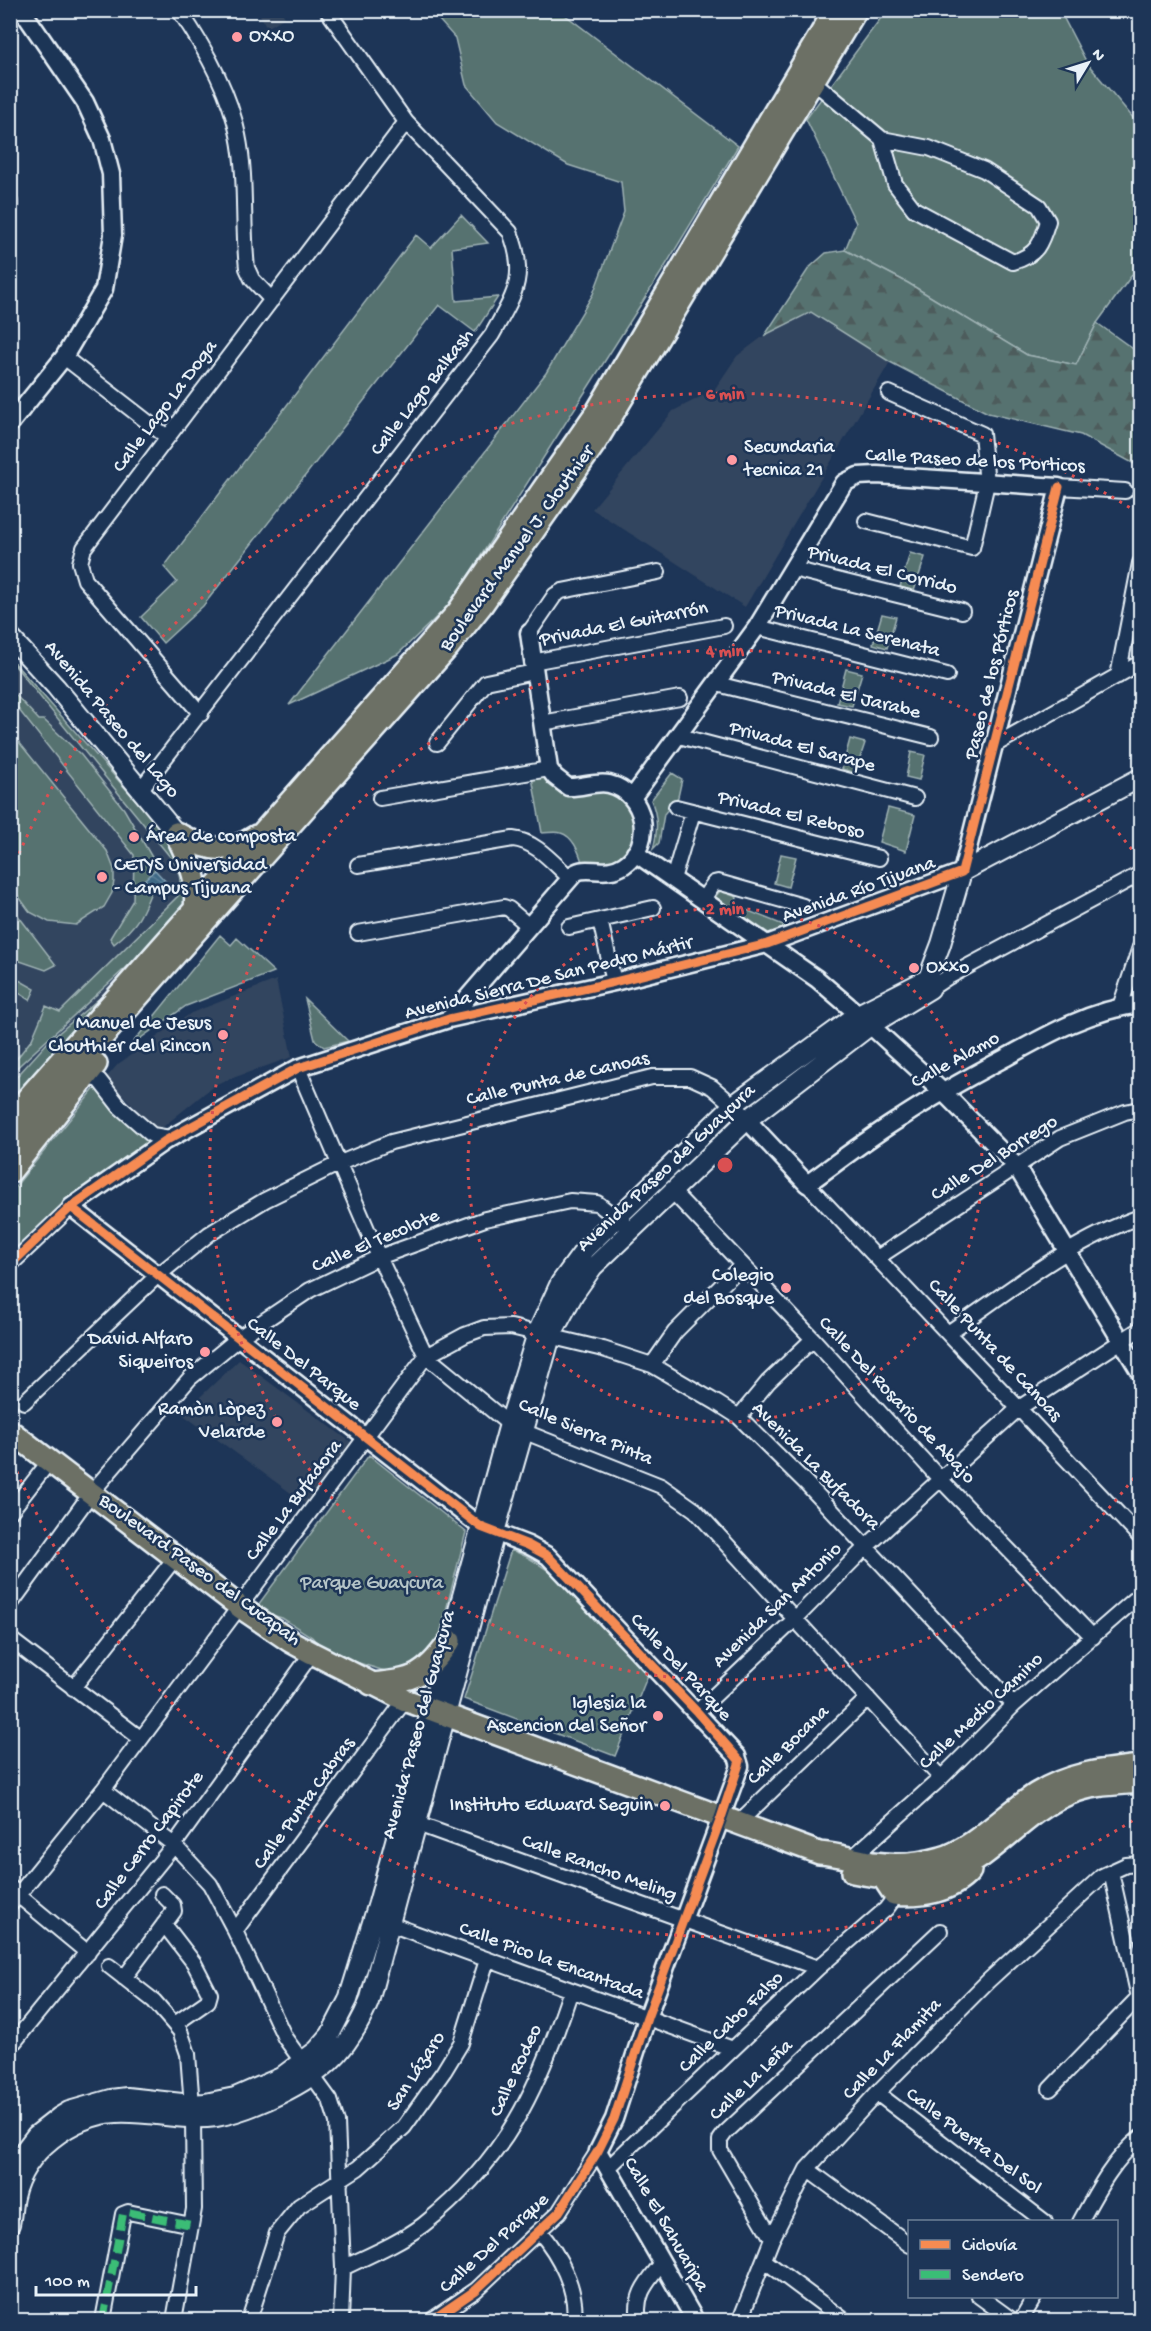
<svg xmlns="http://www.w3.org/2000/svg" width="1151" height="2331" viewBox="0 0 1151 2331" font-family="'Gochi Hand',sans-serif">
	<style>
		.built { fill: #31445e }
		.green { fill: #567270; stroke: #9fb2b4; stroke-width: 1.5 }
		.forest { fill: url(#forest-firs); stroke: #9fb2b4; stroke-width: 1.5 }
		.water { fill: url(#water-waves); stroke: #829fb3; stroke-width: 1.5 }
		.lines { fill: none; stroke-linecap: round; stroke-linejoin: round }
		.minor-casing { stroke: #e8f1f8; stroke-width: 18 }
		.tertiary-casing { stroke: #e8f1f8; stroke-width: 21 }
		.secondary-casing { stroke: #e8f1f8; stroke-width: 22 }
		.primary-casing { stroke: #e8f1f8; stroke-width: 26 }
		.minor { stroke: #1d3557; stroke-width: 14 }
		.tertiary { stroke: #1d3557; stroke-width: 16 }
		.secondary { stroke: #1d3557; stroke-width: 18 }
		.primary { stroke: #6c7065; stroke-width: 21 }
		.quiet { stroke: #3abd76; stroke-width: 8; stroke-dasharray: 15 8; stroke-linecap: butt }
		.cycleway-casing { stroke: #1d3557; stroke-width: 13 }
		.cycleway { stroke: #f68b52; stroke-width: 9 }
		.ring { fill: none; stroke: #da5052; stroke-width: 3; stroke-dasharray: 3 6 }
		.poi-dot { fill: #ff9aa2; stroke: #1d3557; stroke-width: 2 }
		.labels { text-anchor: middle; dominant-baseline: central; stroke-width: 5; stroke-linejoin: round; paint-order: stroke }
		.poi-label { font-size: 20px; fill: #e8f1f8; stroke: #1d3557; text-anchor: end }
		.street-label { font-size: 20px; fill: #e8f1f8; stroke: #1d3557 }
		.park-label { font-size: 20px; fill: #b5c5c8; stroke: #1d3557 }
		.centre { fill: #da5052; stroke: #1d3557; stroke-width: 3 }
		.ring-label { font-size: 18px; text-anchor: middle; font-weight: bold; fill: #da5052; stroke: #1d3557; stroke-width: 5; stroke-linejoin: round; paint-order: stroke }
	</style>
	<defs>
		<pattern id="forest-firs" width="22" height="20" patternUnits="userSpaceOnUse" patternTransform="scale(1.5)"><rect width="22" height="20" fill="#567270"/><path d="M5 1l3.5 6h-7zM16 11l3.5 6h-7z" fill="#4d5b5b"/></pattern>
		<pattern id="water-waves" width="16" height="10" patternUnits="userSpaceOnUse" patternTransform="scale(1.5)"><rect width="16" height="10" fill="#3e6885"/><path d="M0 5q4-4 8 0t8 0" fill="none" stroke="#5a7e97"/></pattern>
	</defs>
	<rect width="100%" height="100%" fill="#1d3557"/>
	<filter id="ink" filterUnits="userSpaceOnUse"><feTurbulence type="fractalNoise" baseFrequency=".0167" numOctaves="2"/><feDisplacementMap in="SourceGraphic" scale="12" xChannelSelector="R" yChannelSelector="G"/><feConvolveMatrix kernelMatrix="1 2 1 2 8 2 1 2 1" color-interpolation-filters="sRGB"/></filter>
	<g filter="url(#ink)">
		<path class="built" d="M258 11H281L285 17 267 28Z
			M811 311 890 362 745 607 592 509 673 411 714 390 737 356 765 335Z
			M11 658 179 849 185 906 11 1099Z
			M276 980 292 1057 216 1084 158 1131 106 1078 118 1064 191 1013Z
			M239 1360 351 1442 306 1504 182 1414Z"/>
		<path class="green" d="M431 11H560L738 146 664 268 451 603 398 654 289 705 546 373 593 294 624 212 621 182 568 165 497 122 466 85 455 38Z
			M886 11H1060L1087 63 1140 126V264L1097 323 1076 365 1027 355 908 283 845 250 856 223 806 119Z
			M461 215 488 243 452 248 456 301 498 297 475 332 439 305 203 606 163 643 141 617 177 582 164 567 416 235 431 248Z
			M910 553 925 557 914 591 900 587Z
			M882 614 896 617 887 648 873 644Z
			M10 658 179 849 190 867 185 906 144 951 11 1073V1066L32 1039 46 1006 60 1012 178 896C182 884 180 875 175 863L11 661Z
			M846 669 862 673 852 706 837 703Z
			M10 689 39 720H44L81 755 124 809 153 859 155 870 146 879 153 887C142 915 138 925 114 944L110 938 133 900 134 855 11 700Z
			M10 731 107 851 114 869V881L112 893 104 907 76 925 49 922 30 912 11 886Z
			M850 739 865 743 855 773 842 769Z
			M911 752 925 755 919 780 906 777Z
			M531 772 555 777 609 784 643 824 624 865 584 869C581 857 575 837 561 833 556 831 548 833 542 833Z
			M672 773 682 779 678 797 664 814 659 843 653 849C658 831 658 817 651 800Z
			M888 808 915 815 906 851 879 842Z
			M781 854 796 857 788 887 774 883Z
			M720 891 737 897 736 906 796 930 773 936 715 897Z
			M10 905 56 965 46 970 11 958Z
			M220 935 231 945 237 938 274 972 186 1006 131 1045Z
			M10 975 35 989 30 1000 11 988Z
			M108 991 11 1099V1083L48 1042Z
			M305 999 348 1041 324 1047 315 1040Z
			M96 1087 138 1133 154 1140 11 1264V1192Z
			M369 1455 466 1532 437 1646 420 1667 388 1672 343 1658 322 1649 312 1637 282 1618 272 1615 258 1605Z
			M511 1550C565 1569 608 1634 648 1675L615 1756 464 1699Z"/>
		<path class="forest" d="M845 250 908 283 1027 355 1076 365 1097 323 1140 354V467L1081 435 988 413 890 362 811 312 765 335 809 268 826 253Z"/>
		<path class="water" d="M155 870 169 885 159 894 145 879Z"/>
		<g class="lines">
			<defs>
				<path id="minor" d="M179 10C205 48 229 90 238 135 247 178 242 224 247 268L252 279 272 300
					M814 82 882 139 929 148 984 170 1039 206 1048 221C1041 244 1037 255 1013 262L914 209 895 184 882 139
					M10 202V216
					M64 357 167 437
					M1059 487 1125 491
					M866 521 972 548 987 483 982 434 889 393
					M793 569 962 611
					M757 627 947 675
					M529 633 555 595 562 591 658 572
					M532 662 724 626
					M1118 676 1140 563
					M717 684 931 737
					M201 714 85 580 80 563 84 548 406 122
					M542 723 680 698
					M679 736 915 798
					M437 743 486 682 534 672
					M993 746 1140 663
					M141 789 492 335C514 295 528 277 510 232L406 122 327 10
					M380 798 549 769
					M676 807 879 858
					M358 865 513 839C536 841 554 864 570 878
					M673 879 693 812
					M703 899 714 883 718 882 803 906
					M600 920 614 982
					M569 927 653 908
					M358 933 504 907 509 909 529 926
					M930 989 948 977 1140 874
					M1120 1007 1140 947
					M298 1068 379 1257 426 1356 509 1424 525 1432 661 1486 695 1510 941 1778
					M86 1077 99 1080 120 1107 152 1135 170 1138
					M807 1184 1140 1537
					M671 1190 813 1339 940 1479 1093 1637
					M877 1258 1060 1138 1125 1112 1140 1109
					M10 1265 71 1207
					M948 1333C1009 1291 1070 1241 1140 1217
					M652 1365 675 1332 742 1265
					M24 1402 157 1276 209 1234 265 1200 340 1163 391 1142 652 1077H690L712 1087 733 1105
					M739 1417 768 1382 813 1339
					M10 1512 49 1462
					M10 1605 92 1492 190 1378 240 1337 310 1290 379 1257 485 1219 570 1201 597 1203 623 1223
					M10 1639 140 1738
					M73 1688 175 1558
					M697 1712 795 1619 867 1546 1019 1408 1140 1329
					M103 1790 174 1845 210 1884 235 1931 285 2038 330 2100 337 2122 343 2268 341 2320
					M409 1821 818 1968
					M737 1824 868 1698
					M852 1858 941 1778 1014 1705 1140 1595
					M1111 1872 1140 2002
					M10 1887 18 1895 88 1953
					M10 1905 103 1790 426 1356 465 1335 484 1328 511 1327 603 1349 652 1365 717 1403 739 1417 807 1484 1014 1705
					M164 1924 194 1963 210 1994 208 2001 175 2024
					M390 1924 733 2049
					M235 1931 405 1700
					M109 1966 154 2001 180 2031 188 2054 193 2119 194 2209 174 2320
					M124 1978 174 1911 173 1905 162 1894
					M10 2047 174 1845 312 1653
					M1050 2089 1138 1998
					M877 2093 1045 2222
					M608 2168 818 1968 886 1909 892 1901 894 1894
					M807 2169 910 2245
					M1080 2222C1097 2191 1113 2160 1140 2138
					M539 2231C559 2254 578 2290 574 2320
					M772 2239 720 2150V2140L725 2133 940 1931
					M765 2261 844 2320
					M343 2268C370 2255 399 2243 423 2225 506 2160 539 2088 571 1990
					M979 2296 1012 2320
					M103 2320 123 2214 128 2212 191 2225
					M249 2320 277 2233 299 2206 358 2168 404 2127 444 2071 461 2043 487 1960
					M432 2320 476 2290 559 2212 598 2151
					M639 2320C634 2295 647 2282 662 2263
					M740 2320 772 2239 807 2169 877 2093 988 1981 1102 1876 1126 1865 1140 1864
					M1021 2320 1035 2296"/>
				<path id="tertiary" d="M10 424 64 357 104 289 113 235 111 174 102 139 85 102 22 10
					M632 798 757 627 844 483 858 476 877 475 1059 487 962 872 767 944 614 982 449 1019 298 1068 165 1141 71 1207 481 1527 528 1545 548 1556 737 1756 740 1766 647 2018 614 2119 598 2151 695 2320
					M635 853 817 979 858 1014 943 1092 1016 1166 1140 1372
					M449 1019 575 873C586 865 606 877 624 865 655 844 646 793 609 784 596 781 581 788 568 787L555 777 549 769 529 633
					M733 1105 807 1184C838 1162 868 1138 901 1118 934 1096 969 1077 1005 1058 1048 1034 1091 1010 1140 1004"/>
				<path id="secondary" d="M10 637 56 687 176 833
					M10 2169 36 2135 59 2117 69 2111 111 2099 127 2097 191 2104 205 2103 235 2097 281 2077 317 2050 330 2035 348 2000 378 1903 509 1424 537 1333 560 1283 585 1249 733 1105 858 1014 927 979
					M10 2224C12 2216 12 2206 14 2197 24 2152 71 2116 116 2113 150 2111 183 2122 216 2117 234 2114 252 2107 268 2100 319 2077 347 2055 369 2002L495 1532 551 1336 574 1294 593 1267 747 1120 871 1025 930 989 928 978 941 944 962 872 1140 778"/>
				<path id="primary" d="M176 833C205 849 226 856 256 836
					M176 833C190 865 198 873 195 910
					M10 1118 458 612 596 413 835 10
					M10 1141 449 646 481 606 595 443 856 10
					M10 1172 96 1064
					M10 1431 240 1607 290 1641 312 1653 405 1700 819 1853C838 1854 855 1860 873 1863 895 1866 920 1864 941 1858 972 1850 1008 1812 1036 1794 1069 1773 1103 1770 1140 1766
					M371 1684C416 1680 423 1677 450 1641
					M853 1872C896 1881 945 1883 982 1856 1011 1835 1035 1808 1068 1794 1091 1784 1116 1784 1140 1782
					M884 1879 894 1894C919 1897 952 1892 970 1871"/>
			</defs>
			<use href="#minor" class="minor-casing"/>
			<use href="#tertiary" class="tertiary-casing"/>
			<use href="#secondary" class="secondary-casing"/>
			<use href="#primary" class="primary-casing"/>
			<use href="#minor" class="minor"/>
			<use href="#tertiary" class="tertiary"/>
			<use href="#secondary" class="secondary"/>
			<use href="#primary" class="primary"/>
			<path class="quiet" d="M103 2320 123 2214 128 2212 191 2225"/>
			<defs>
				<path id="cycleway" d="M71 1207 481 1527 528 1545 548 1556 697 1712 740 1761 721 1818 647 2018 614 2119 598 2151 559 2212 476 2290 432 2320
					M10 1265 71 1207 165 1141 298 1068 449 1019 614 982 767 944 962 872 1059 487"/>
			</defs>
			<use href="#cycleway" class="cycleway-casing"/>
			<use href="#cycleway" class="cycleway"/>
		</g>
	</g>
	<g class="ring">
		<circle cx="725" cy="1165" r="257"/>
		<path d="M1139 1471A515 515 0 1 1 1139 859"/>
		<path d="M1140 1816A772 772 0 0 1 12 1460M12 870A772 772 0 0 1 1140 514"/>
	</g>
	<g class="poi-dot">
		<circle cx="237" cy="37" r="6"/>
		<circle cx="732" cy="460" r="6"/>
		<circle cx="134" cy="837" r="6"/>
		<circle cx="102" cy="877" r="6"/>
		<circle cx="914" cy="968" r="6"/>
		<circle cx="223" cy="1035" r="6"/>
		<circle cx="786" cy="1288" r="6"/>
		<circle cx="205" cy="1352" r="6"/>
		<circle cx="277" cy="1422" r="6"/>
		<circle cx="658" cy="1716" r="6"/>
		<circle cx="665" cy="1806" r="6"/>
	</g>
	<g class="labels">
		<g class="poi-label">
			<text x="249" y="37" text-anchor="start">OXXO</text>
			<text x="744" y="448" text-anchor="start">Secundaria<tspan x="744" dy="23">tecnica 21</tspan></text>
			<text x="146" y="837" text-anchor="start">Área de composta</text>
			<text x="114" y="866" text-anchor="start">CETYS Universidad<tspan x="114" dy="23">- Campus Tijuana</tspan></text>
			<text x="926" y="968" text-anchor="start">Oxxo</text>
			<text x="211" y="1024">Manuel de Jesus<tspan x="211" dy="23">Clouthier del Rincon</tspan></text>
			<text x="774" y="1276">Colegio<tspan x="774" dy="23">del Bosque</tspan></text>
			<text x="193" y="1340">David Alfaro<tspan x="193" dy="23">Siqueiros</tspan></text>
			<text x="265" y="1410">Ramòn Lòpez<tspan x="265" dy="23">Velarde</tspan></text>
			<text x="646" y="1704">Iglesia la<tspan x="646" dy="23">Ascencion del Señor</tspan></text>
			<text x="653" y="1806">Instituto Edward Seguin</text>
		</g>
		<g class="street-label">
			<text transform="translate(423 393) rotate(-52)">Calle Lago Balkash</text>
			<text transform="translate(166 407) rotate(-53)">Calle Lago La Doga</text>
			<text transform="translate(975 462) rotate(3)">Calle Paseo de los Porticos</text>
			<text transform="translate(518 549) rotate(-54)">Boulevard Manuel J. Clouthier</text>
			<text transform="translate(882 571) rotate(14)">Privada El Corrido</text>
			<text transform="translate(624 625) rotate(-11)">Privada El Guitarrón</text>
			<text transform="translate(857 632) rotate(14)">Privada La Serenata</text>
			<text transform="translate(993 675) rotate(-76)">Paseo de los Pórticos</text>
			<text transform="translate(846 696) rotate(14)">Privada El Jarabe</text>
			<text transform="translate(111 720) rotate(50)">Avenida Paseo del Lago</text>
			<text transform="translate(802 748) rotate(15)">Privada El Sarape</text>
			<text transform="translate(791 816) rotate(14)">Privada El Reboso</text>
			<text transform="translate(859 891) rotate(-20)">Avenida Río Tijuana</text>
			<text transform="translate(549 979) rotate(-14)">Avenida Sierra De San Pedro Mártir</text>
			<text transform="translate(956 1061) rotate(-29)">Calle Alamo</text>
			<text transform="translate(558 1080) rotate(-13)">Calle Punta de Canoas</text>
			<text transform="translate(995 1159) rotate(-32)">Calle Del Borrego</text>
			<text transform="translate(667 1169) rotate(-43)">Avenida Paseo del Guaycura</text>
			<text transform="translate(376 1242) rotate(-23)">Calle El Tecolote</text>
			<text transform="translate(994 1351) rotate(47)">Calle Punta de Canoas</text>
			<text transform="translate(303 1365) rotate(38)">Calle Del Parque</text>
			<text transform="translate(896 1401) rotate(47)">Calle Del Rosario de Abajo</text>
			<text transform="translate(585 1433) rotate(23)">Calle Sierra Pinta</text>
			<text transform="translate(815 1467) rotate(45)">Avenida La Bufadora</text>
			<text transform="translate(295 1501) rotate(-53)">Calle La Bufadora</text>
			<text transform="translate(199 1571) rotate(36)">Boulevard Paseo del Cucapah</text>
			<text transform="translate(778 1606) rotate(-44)">Avenida San Antonio</text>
			<text transform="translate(680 1668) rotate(47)">Calle Del Parque</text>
			<text transform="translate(982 1712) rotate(-43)">Calle Medio Camino</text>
			<text transform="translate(420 1725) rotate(-75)">Avenida Paseo del Guaycura</text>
			<text transform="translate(789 1746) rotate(-44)">Calle Bocana</text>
			<text transform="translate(305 1804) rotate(-54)">Calle Punta Cabras</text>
			<text transform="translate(150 1841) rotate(-53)">Calle Cerro Capirote</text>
			<text transform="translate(599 1869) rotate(20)">Calle Rancho Meling</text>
			<text transform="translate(551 1962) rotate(20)">Calle Pico la Encantada</text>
			<text transform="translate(732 2023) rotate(-44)">Calle Cabo Falso</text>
			<text transform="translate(893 2050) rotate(-46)">Calle La Flamita</text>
			<text transform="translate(517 2071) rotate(-65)">Calle Rodeo</text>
			<text transform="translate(417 2072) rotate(-57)">San Lázaro</text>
			<text transform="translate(752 2081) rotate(-44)">Calle La Leña</text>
			<text transform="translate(973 2142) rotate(37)">Calle Puerta Del Sol</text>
			<text transform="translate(665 2225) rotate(60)">Calle El Sahuaripa</text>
			<text transform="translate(495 2244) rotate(-42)">Calle Del Parque</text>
		</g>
		<g class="park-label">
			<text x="372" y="1584">Parque Guaycura</text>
		</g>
	</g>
	<circle cx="725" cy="1165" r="9" class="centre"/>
	<g class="ring-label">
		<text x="725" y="399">6 min</text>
		<text x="725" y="656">4 min</text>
		<text x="725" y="914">2 min</text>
	</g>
	<rect width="1151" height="2331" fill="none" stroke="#1d3557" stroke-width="36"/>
	<rect x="18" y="18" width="1115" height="2295" fill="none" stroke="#e8f1f8" stroke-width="2" filter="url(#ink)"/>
	<rect x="908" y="2220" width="210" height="78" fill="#1d3557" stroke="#6e8097" stroke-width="1.5"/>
	<rect x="920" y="2240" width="30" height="9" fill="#f68b52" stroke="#6e8097" stroke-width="1.5"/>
	<text x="962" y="2250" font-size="18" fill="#e8f1f8">Ciclovía</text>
	<rect x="920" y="2270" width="30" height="9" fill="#3abd76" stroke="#6e8097" stroke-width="1.5"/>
	<text x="962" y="2280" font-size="18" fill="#e8f1f8">Sendero</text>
	<g transform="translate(1088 63) rotate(52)" stroke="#1d3557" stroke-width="4.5" paint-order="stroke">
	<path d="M0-4.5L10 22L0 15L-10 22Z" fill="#e8f1f8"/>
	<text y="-9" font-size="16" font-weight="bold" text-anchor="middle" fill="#e8f1f8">N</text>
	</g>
	<path d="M36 2286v9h160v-9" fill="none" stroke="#e8f1f8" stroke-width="3"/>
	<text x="45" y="2286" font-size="18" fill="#e8f1f8" stroke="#1d3557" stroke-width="4.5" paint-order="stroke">100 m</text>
</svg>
